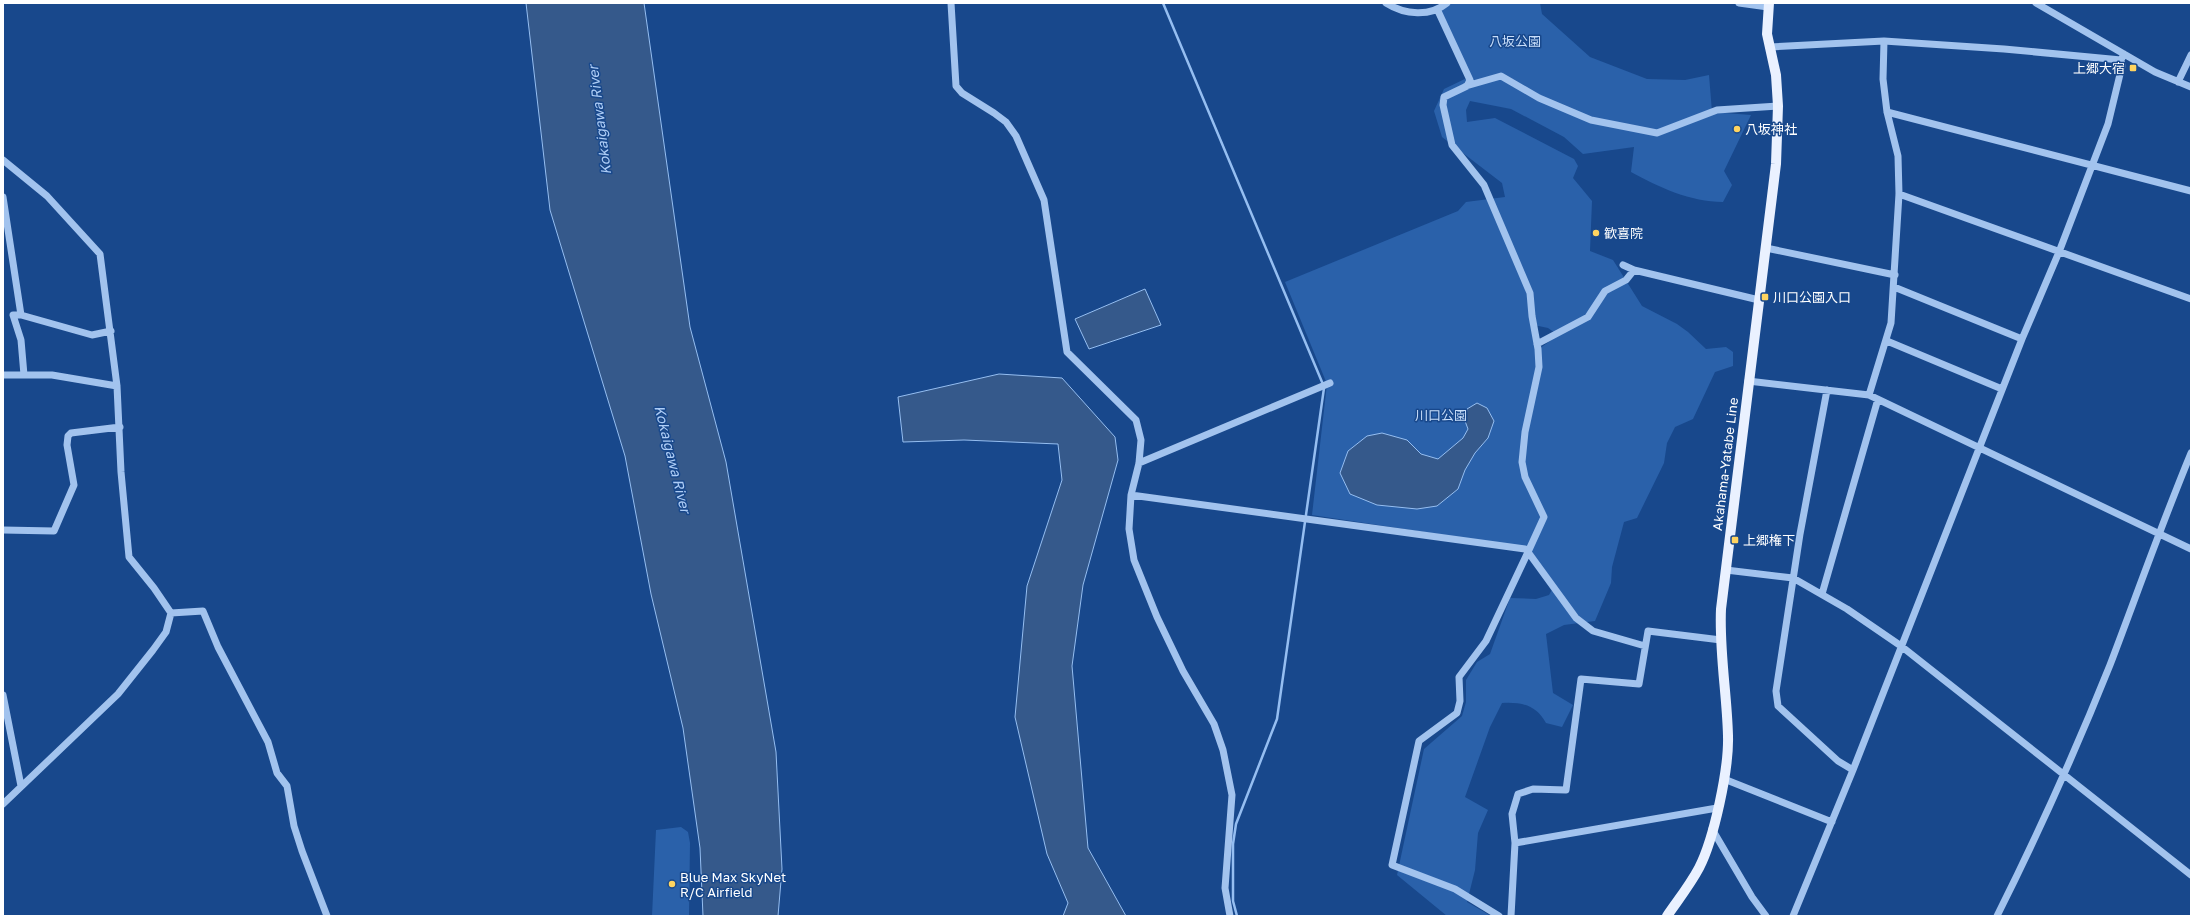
<svg xmlns="http://www.w3.org/2000/svg" width="2194" height="919" viewBox="0 0 2194 919" font-family="'Golos Text','Noto Sans JP',sans-serif">
	<style>
		.green { fill: #2a61aa; fill-rule: evenodd }
		.water { fill: #35598b; stroke: #95bef1 }
		.lines { fill: none; stroke-linecap: round; stroke-linejoin: round }
		.stream { stroke: #95bef1; stroke-width: 2.5 }
		.minor { stroke: #a2c3ee; stroke-width: 7 }
		.major { stroke: #eaf1ff; stroke-width: 10 }
		.poi-dot { fill: #ffd460; stroke: #18488c; stroke-width: 1.5 }
		.labels { text-anchor: middle; dominant-baseline: central; stroke-width: 3; stroke-linejoin: round; paint-order: stroke }
		.park-label { font-size: 13px; fill: #c8defa; stroke: #18488c }
		.poi-label { font-size: 13px; fill: #fff; stroke: #18488c; text-anchor: start }
		.street-label { font-size: 13px; fill: #fff; stroke: #18488c }
		.water-label { font-size: 14px; font-style: italic; fill: #aecdf6; stroke: #18488c }
	</style>
	<rect width="100%" height="100%" fill="#18488c"/>
	<path class="green" d="M1447 3H1540L1542 14 1590 57 1647 79 1685 80 1709 75 1712 112 1751 115 1724 171 1732 185 1723 202C1691 202 1658 187 1631 172L1634 147 1583 154 1564 137 1511 109 1470 101 1466 110 1467 122 1495 118 1574 159 1578 166 1573 178 1592 201 1590 251 1613 260 1642 306 1677 324 1688 332 1706 349 1726 347 1733 352V366L1715 372 1693 419 1675 427 1667 443 1664 463 1637 518 1624 522 1612 567 1611 583 1595 621 1564 625 1546 634 1553 693 1573 705 1562 727 1546 723C1536 705 1522 702 1502 703L1490 727 1465 797 1488 810 1478 833 1475 870 1467 902 1491 916H1447L1397 875 1424 749 1462 716 1466 702V680L1477 662 1490 654 1510 598 1536 599 1549 595 1554 586 1529 548 1312 515 1327 384 1285 282 1458 211 1466 202 1505 197 1502 183 1442 137 1434 111 1444 89 1469 77 1438 11ZM1534 325 1548 328 1558 335 1539 349Z
		M681 827 688 832 690 843 689 916H652L656 830Z"/>
	<path class="water" d="M526 3H644L690 327 726 462 776 752 782 869 778 916H703L700 848 683 728 651 594 625 456 550 210Z
		M1145 289 1161 325 1089 349 1075 319Z
		M999 374 1062 378 1115 437 1118 460 1083 585 1072 666 1088 848 1126 916H1063L1068 903 1047 854 1015 717 1027 586 1062 480 1058 444 964 440 903 442 898 397Z
		M1477 403 1487 408 1494 421 1488 438 1475 453 1465 470 1458 489 1437 506 1417 509 1377 505 1350 494 1340 473 1348 451 1367 436 1382 433 1407 440 1421 454 1438 459 1463 438 1468 429 1465 421 1467 409Z"/>
	<g class="lines">
		<path class="stream" d="M1163 3 1322 382
			M1237 916 1233 901V844L1236 824 1277 719 1324 388"/>
		<path class="minor" d="M951 3 956 86 962 93 994 113 1006 122 1016 136 1044 200 1067 352 1136 420 1141 440 1139 463 1131 495 1129 529 1134 560 1157 617 1183 671 1214 724 1223 750 1232 795 1225 888 1230 916
			M1386 3C1405 15 1430 17 1447 3
			M1739 3 1768 7
			M2036 3 2155 72 2191 87
			M1438 11 1470 80 1467 86 1444 97 1443 105 1452 145 1484 185 1530 293 1532 316 1538 349 1539 367 1525 432 1522 462 1525 477 1544 517 1528 552 1576 618 1593 631 1645 646
			M1770 47 1884 41 2004 49 2121 60 2124 54
			M2178 82 2191 55
			M1466 86 1501 76 1539 98 1591 120 1657 133 1717 110 1778 106
			M1887 112 2191 191
			M3 160 47 196 100 254 117 386 121 472 129 557 154 588 171 613 166 632 153 650 118 694 3 804
			M1899 194 2191 299
			M3 197 21 315 92 335 111 331
			M1766 248 1895 275
			M1623 265 1634 270 1759 300
			M1894 287 2022 339
			M21 315H13L21 340 24 375
			M1887 341 2002 389
			M1537 344 1588 317 1605 291 1626 280 1634 270
			M3 375H52L117 386
			M1748 381 1869 395 2191 549
			M1827 390 1800 534 1776 691 1778 706 1838 761 1853 770
			M1869 395 1891 323 1899 194 1898 156 1887 112 1883 79 1884 41
			M1139 463 1330 383
			M1131 495 1525 549 1528 552 1486 641 1459 677 1460 701 1457 713 1419 741 1392 865 1455 889 1499 916
			M3 530 54 531 74 485 67 445 68 436 71 433 120 427
			M1726 570 1793 578 1847 609 1901 646 2191 875
			M1822 594 1878 399
			M171 613 203 611 218 647 268 742 277 773 287 786 294 826 302 851 327 916
			M3 695 21 786
			M1724 779 1832 822
			M1712 829 1752 897 1766 916
			M1515 843 1717 808
			M1511 916 1515 843 1512 814 1518 794 1533 789 1566 790 1581 679 1639 684 1648 631 1721 640
			M1793 916 1853 770 2022 339 2059 252 2108 124 2122 66 2121 60
			M1997 916C2038 834 2076 750 2110 665 2137 594 2162 523 2191 453"/>
		<path class="major" d="M1667 916C1678 900 1690 885 1699 868 1714 839 1729 769 1728 736 1727 694 1719 651 1721 609L1776 164 1778 106 1776 75 1767 34 1769 3"/>
	</g>
	<g class="poi-dot">
		<rect x="2129" y="64" width="8" height="8" rx="2"/>
		<circle cx="1737" cy="129" r="4"/>
		<circle cx="1596" cy="233" r="4"/>
		<rect x="1761" y="293" width="8" height="8" rx="2"/>
		<rect x="1731" y="536" width="8" height="8" rx="2"/>
		<circle cx="672" cy="884" r="4"/>
	</g>
	<g class="labels">
		<g class="park-label">
			<text x="1515" y="41">八坂公園</text>
			<text x="1441" y="415">川口公園</text>
		</g>
		<g class="poi-label">
			<text x="2125" y="68" text-anchor="end">上郷大宿</text>
			<text x="1745" y="129">八坂神社</text>
			<text x="1604" y="233">歓喜院</text>
			<text x="1773" y="297">川口公園入口</text>
			<text x="1743" y="540">上郷権下</text>
			<text x="680" y="877">Blue Max SkyNet<tspan x="680" dy="15">R/C Airfield</tspan></text>
		</g>
		<g class="street-label">
			<text transform="translate(1725 464) rotate(-83)">Akahama-Yatabe Line</text>
		</g>
		<g class="water-label">
			<text transform="translate(599 120) rotate(-97)">Kokaigawa River</text>
			<text transform="translate(673 459) rotate(76)">Kokaigawa River</text>
		</g>
	</g>
	<rect width="2194" height="919" fill="none" stroke="#ffffff" stroke-width="8"/>
</svg>
